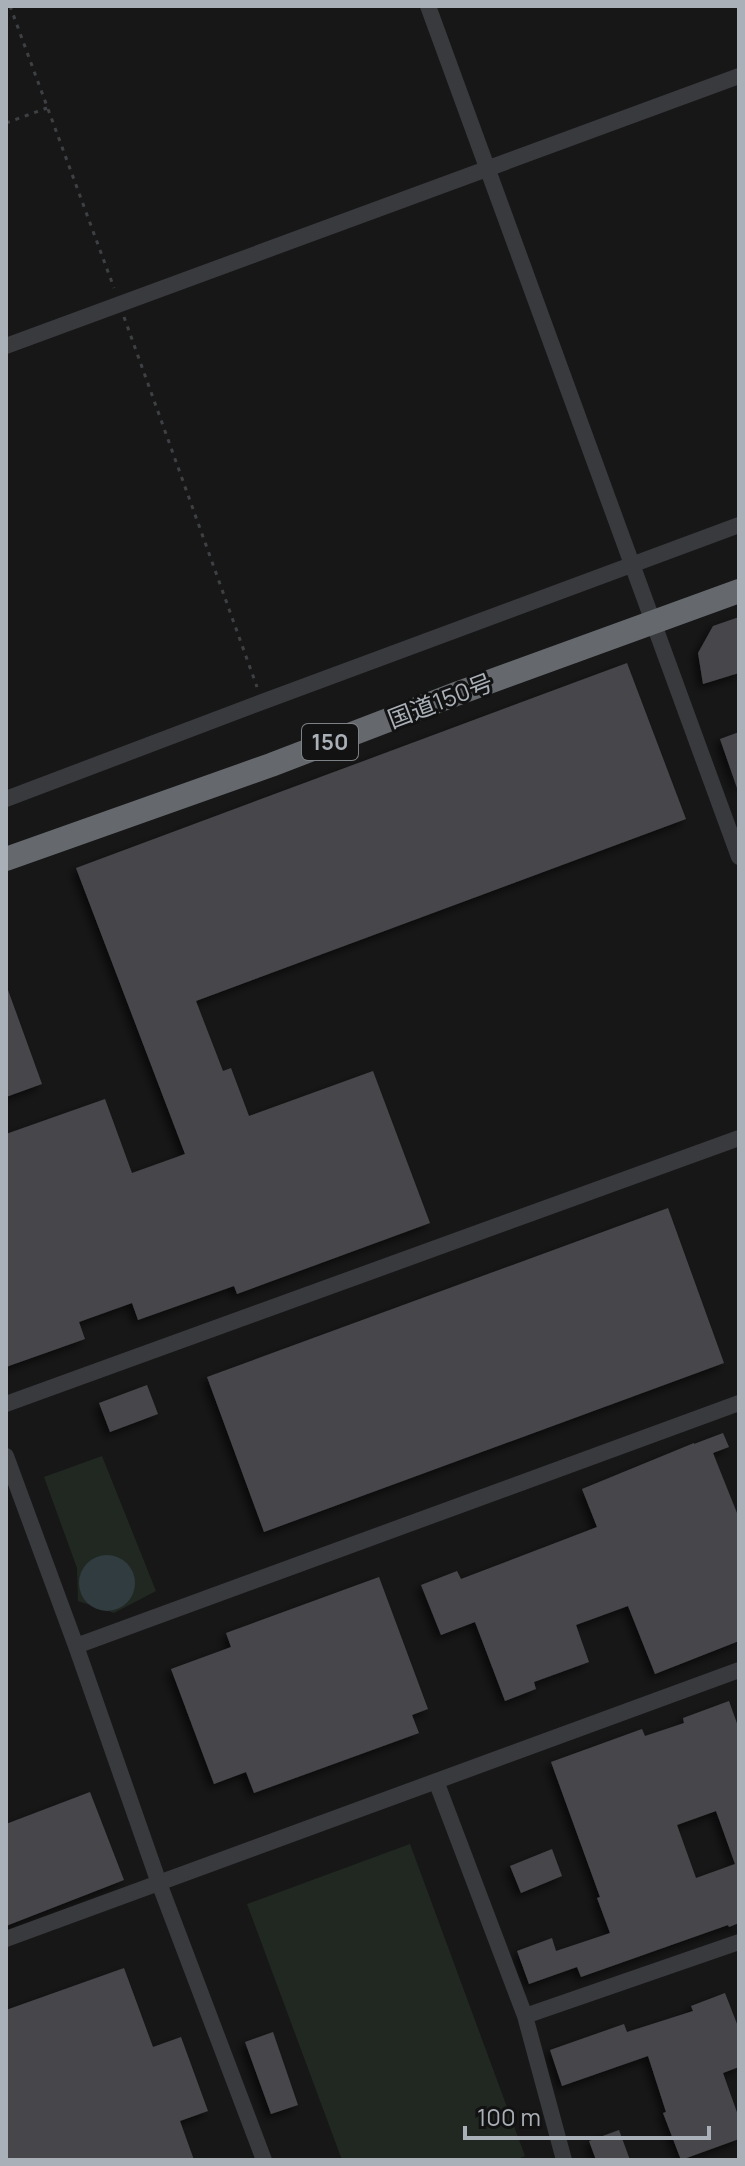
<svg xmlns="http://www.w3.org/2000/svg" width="745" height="2166" viewBox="0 0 745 2166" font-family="Manrope,'Noto Sans JP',sans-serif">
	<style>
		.green { fill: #212821 }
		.water { fill: #313c40 }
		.building { fill: #46474b; fill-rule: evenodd; filter: url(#shadow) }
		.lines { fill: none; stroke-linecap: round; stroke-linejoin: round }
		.path { stroke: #3e4144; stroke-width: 3; stroke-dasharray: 4 6; stroke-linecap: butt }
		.minor { stroke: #383a3d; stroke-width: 16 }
		.highway { stroke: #65696d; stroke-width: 24 }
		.labels { text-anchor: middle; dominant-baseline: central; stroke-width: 6; stroke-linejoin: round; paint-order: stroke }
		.shield { fill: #121213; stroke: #7c8186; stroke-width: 2 }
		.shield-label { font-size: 22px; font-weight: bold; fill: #aab0b7 }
		.street-label { font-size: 24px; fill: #aab0b7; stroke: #121213 }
	</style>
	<defs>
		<filter id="shadow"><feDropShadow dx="-4.5" dy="4.5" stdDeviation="4" flood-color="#0009"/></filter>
	</defs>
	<rect width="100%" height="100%" fill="#171718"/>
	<path class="green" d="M102 1456 156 1591 114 1613 78 1601 77 1568 44 1477Z
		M410 1844 525 2156 515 2160H342L247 1904Z"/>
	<path class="water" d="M79 1583a28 28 0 1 1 56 0a28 28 0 1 1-56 0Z"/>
	<path class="building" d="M739 617V673L703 684 698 653 713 626Z
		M627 663 686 819 196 1001 223 1071 231 1068 249 1116 373 1071 430 1223 237 1294 234 1286 138 1320 132 1303 79 1322 85 1339 6 1367V1134L105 1099 132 1173 185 1154 76 868Z
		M739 732V788H737L720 739Z
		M6 990H8L42 1084 6 1097Z
		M668 1208 724 1363 264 1532 207 1377Z
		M147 1385 158 1414 110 1432 99 1403Z
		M723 1433 729 1447 713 1453 739 1518V1641L655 1674 628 1606 576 1625 589 1662 534 1682 536 1689 505 1701 475 1622 441 1635 421 1585 457 1571 461 1579 597 1527 582 1489 694 1443V1444Z
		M379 1577 428 1709 412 1715 419 1733 254 1793 246 1772 214 1784 171 1669 231 1647 226 1633Z
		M729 1701 739 1729V1923L729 1927 728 1925 581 1977 577 1967 529 1984 517 1951 552 1938 556 1951 610 1933 597 1898 600 1897 551 1762 642 1729 645 1736 684 1723 683 1718ZM716 1811 735 1864 696 1878 677 1825Z
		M90 1792 124 1880 6 1926V1824Z
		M552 1849 562 1876 521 1893 510 1866Z
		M124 1968 153 2047 181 2037 208 2111 180 2121 194 2160H6V2010Z
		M725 1993 739 2029V2067L723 2073 739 2118V2139L681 2160 663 2113 666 2112 648 2056 562 2086 550 2050 624 2024 627 2032 693 2011 691 2006Z
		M273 2032 298 2105 271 2114 245 2042Z
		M619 2130 630 2160H596L589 2141Z"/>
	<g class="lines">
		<path class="path" d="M10 6 114 288
			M6 123 47 108
			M124 317 257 687"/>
		<path class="minor" d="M428 6 739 857
			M6 346 739 76
			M6 799 262 702 739 525
			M6 1404 739 1138
			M6 1456 76 1646 159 1883 264 2160
			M76 1646 739 1403
			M436 1781 525 2016 564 2160
			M6 1939 739 1670
			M525 2016 739 1942"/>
		<path class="highway" d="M6 859 271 765 456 694 739 591"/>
	</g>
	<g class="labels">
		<rect class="shield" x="302" y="724" width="56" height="36" rx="6"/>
		<g class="shield-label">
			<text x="330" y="742">150</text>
		</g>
		<g class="street-label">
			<text transform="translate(440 700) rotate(-21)">国道150号</text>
		</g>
	</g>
	<rect width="745" height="2166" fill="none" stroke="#aab0b7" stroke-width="16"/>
	<path d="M465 2126v12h244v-12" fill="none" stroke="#aab0b7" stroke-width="4"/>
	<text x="477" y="2126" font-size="24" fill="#aab0b7" stroke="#121213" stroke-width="6" paint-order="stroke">100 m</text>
</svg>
